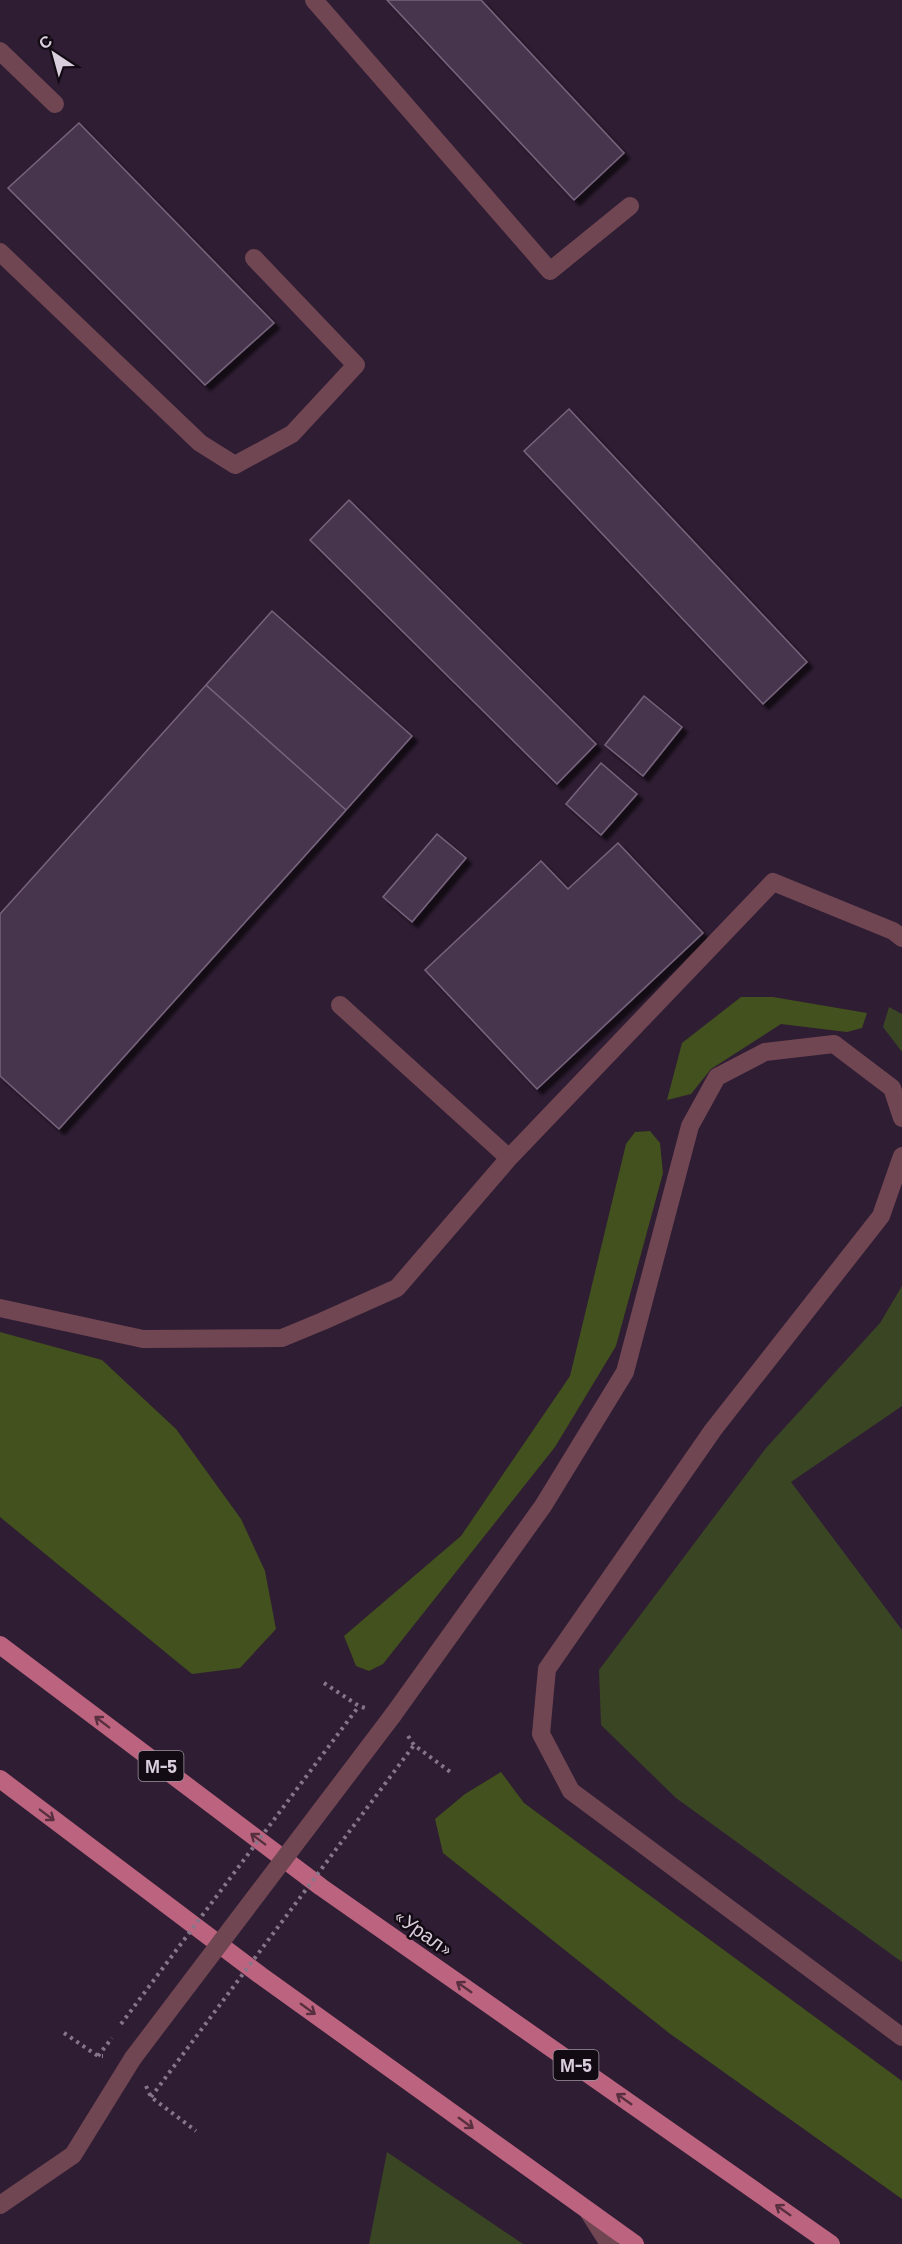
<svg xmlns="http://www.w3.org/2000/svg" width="902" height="2244" viewBox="0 0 902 2244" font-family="Barlow,sans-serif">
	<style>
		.green { fill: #3a4524 }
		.forest { fill: #42511d }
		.building { fill: #47364d; stroke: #77647e; stroke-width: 1.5; filter: url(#shadow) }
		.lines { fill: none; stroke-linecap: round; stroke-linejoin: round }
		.path { stroke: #857789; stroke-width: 4; stroke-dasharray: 3 4.5; stroke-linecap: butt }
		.lane { stroke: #714653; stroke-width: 18 }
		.primary { stroke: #bc647f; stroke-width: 18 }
		.path-bridge { stroke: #857789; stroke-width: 4; stroke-dasharray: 3 4.5; stroke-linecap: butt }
		.lane-bridge { stroke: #714653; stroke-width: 18 }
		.oneway { stroke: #572f3f }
		.labels { text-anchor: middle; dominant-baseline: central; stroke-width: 5; stroke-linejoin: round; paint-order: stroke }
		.shield { fill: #130b14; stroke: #9e94a0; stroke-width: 1.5 }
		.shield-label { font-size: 18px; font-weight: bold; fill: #d9cedc }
		.street-label { font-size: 20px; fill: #d9cedc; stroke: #130b14 }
	</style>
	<defs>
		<filter id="shadow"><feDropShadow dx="5.5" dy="5.5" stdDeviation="1.5" flood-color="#0009"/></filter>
	</defs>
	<rect width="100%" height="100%" fill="#2f1d33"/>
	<path class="green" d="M889 1007 902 1014V1052L883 1027Z
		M902 1286V1406L791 1482 902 1630V1962L676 1798 601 1725 599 1670 766 1448 880 1323Z
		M387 2152 523 2244H369Z"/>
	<path class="forest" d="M741 997H773L867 1013 862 1028 847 1032 781 1024 711 1069 691 1094 667 1100 682 1043Z
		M650 1131 660 1143 663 1173 616 1346 555 1447 383 1664 369 1671 356 1666 344 1636 461 1536 570 1376 626 1144 635 1132Z
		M0 1332 102 1360 176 1429 241 1519 265 1571 276 1629 240 1668 192 1674 0 1517Z
		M501 1772 524 1803 902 2081V2199L669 2033 443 1853 435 1819 465 1794Z"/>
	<path class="building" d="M387 0H481L624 153 574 200Z
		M79 123 274 323 205 385 8 188Z
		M569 409 807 662 763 704 524 451Z
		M349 500 596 744 557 784 310 540Z
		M272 611 412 736 346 810 206 685Z
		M206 685 346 810 59 1129 0 1076V914Z
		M644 696 682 727 643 776 605 745Z
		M601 763 637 794 601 835 566 804Z
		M437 834 466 858 412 922 383 897Z
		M618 843 703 933 537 1089 425 970 541 861 568 889Z"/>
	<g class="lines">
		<path class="path" d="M324 1683 359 1706 365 1708
			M408 1736 414 1745 453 1774
			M64 2033 98 2056H103
			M146 2086 151 2097 196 2131"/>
		<path class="lane" d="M314 0 550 271 630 206
			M0 51 55 104
			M0 252 200 443 235 465 292 434 356 365 254 258
			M340 1005 509 1158
			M902 1156 881 1216 713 1430 547 1669 541 1734 571 1791 902 2037
			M0 1308 143 1339 282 1338 323 1321 397 1288 509 1158 773 882 893 931 902 938
			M393 1715 543 1506 625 1372 690 1126 717 1077 765 1052 834 1044 892 1088 902 1118
			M0 2205 73 2155 133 2058
			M588 2211 609 2244"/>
		<path class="primary" d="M0 1645 321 1887 831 2244
			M0 1779 260 1975 635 2244"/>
		<path class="path-bridge" d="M121 2024 359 1706
			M98 2056 112 2038
			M151 2097 414 1745"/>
		<path class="lane-bridge" d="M133 2058 393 1715"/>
	</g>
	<defs><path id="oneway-shaft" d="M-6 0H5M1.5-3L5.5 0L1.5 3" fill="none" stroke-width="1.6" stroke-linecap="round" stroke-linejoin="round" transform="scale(1.5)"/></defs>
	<g class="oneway">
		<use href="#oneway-shaft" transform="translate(102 1722) rotate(-143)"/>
		<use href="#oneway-shaft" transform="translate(47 1815) rotate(37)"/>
		<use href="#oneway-shaft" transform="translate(258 1839) rotate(-143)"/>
		<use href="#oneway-shaft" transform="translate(464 1987) rotate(-145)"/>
		<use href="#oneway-shaft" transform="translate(308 2009) rotate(36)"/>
		<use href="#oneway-shaft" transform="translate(624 2099) rotate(-145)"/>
		<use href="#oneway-shaft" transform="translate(466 2123) rotate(36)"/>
		<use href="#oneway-shaft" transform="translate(783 2210) rotate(-145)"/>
	</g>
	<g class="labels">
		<g class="shield">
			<rect x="138.5" y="1751" width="45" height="30" rx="4.5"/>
			<rect x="553.5" y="2050" width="45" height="30" rx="4.5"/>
		</g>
		<g class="shield-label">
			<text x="161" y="1766">М-5</text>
			<text x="576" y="2065">М-5</text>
		</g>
		<g class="street-label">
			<text transform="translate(424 1932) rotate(35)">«Урал»</text>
		</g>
	</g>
	<g transform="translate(54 54) rotate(324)" stroke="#130b14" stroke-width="4.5" paint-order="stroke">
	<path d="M0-4.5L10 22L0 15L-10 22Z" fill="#d9cedc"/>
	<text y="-9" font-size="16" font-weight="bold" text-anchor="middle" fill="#d9cedc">С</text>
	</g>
</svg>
